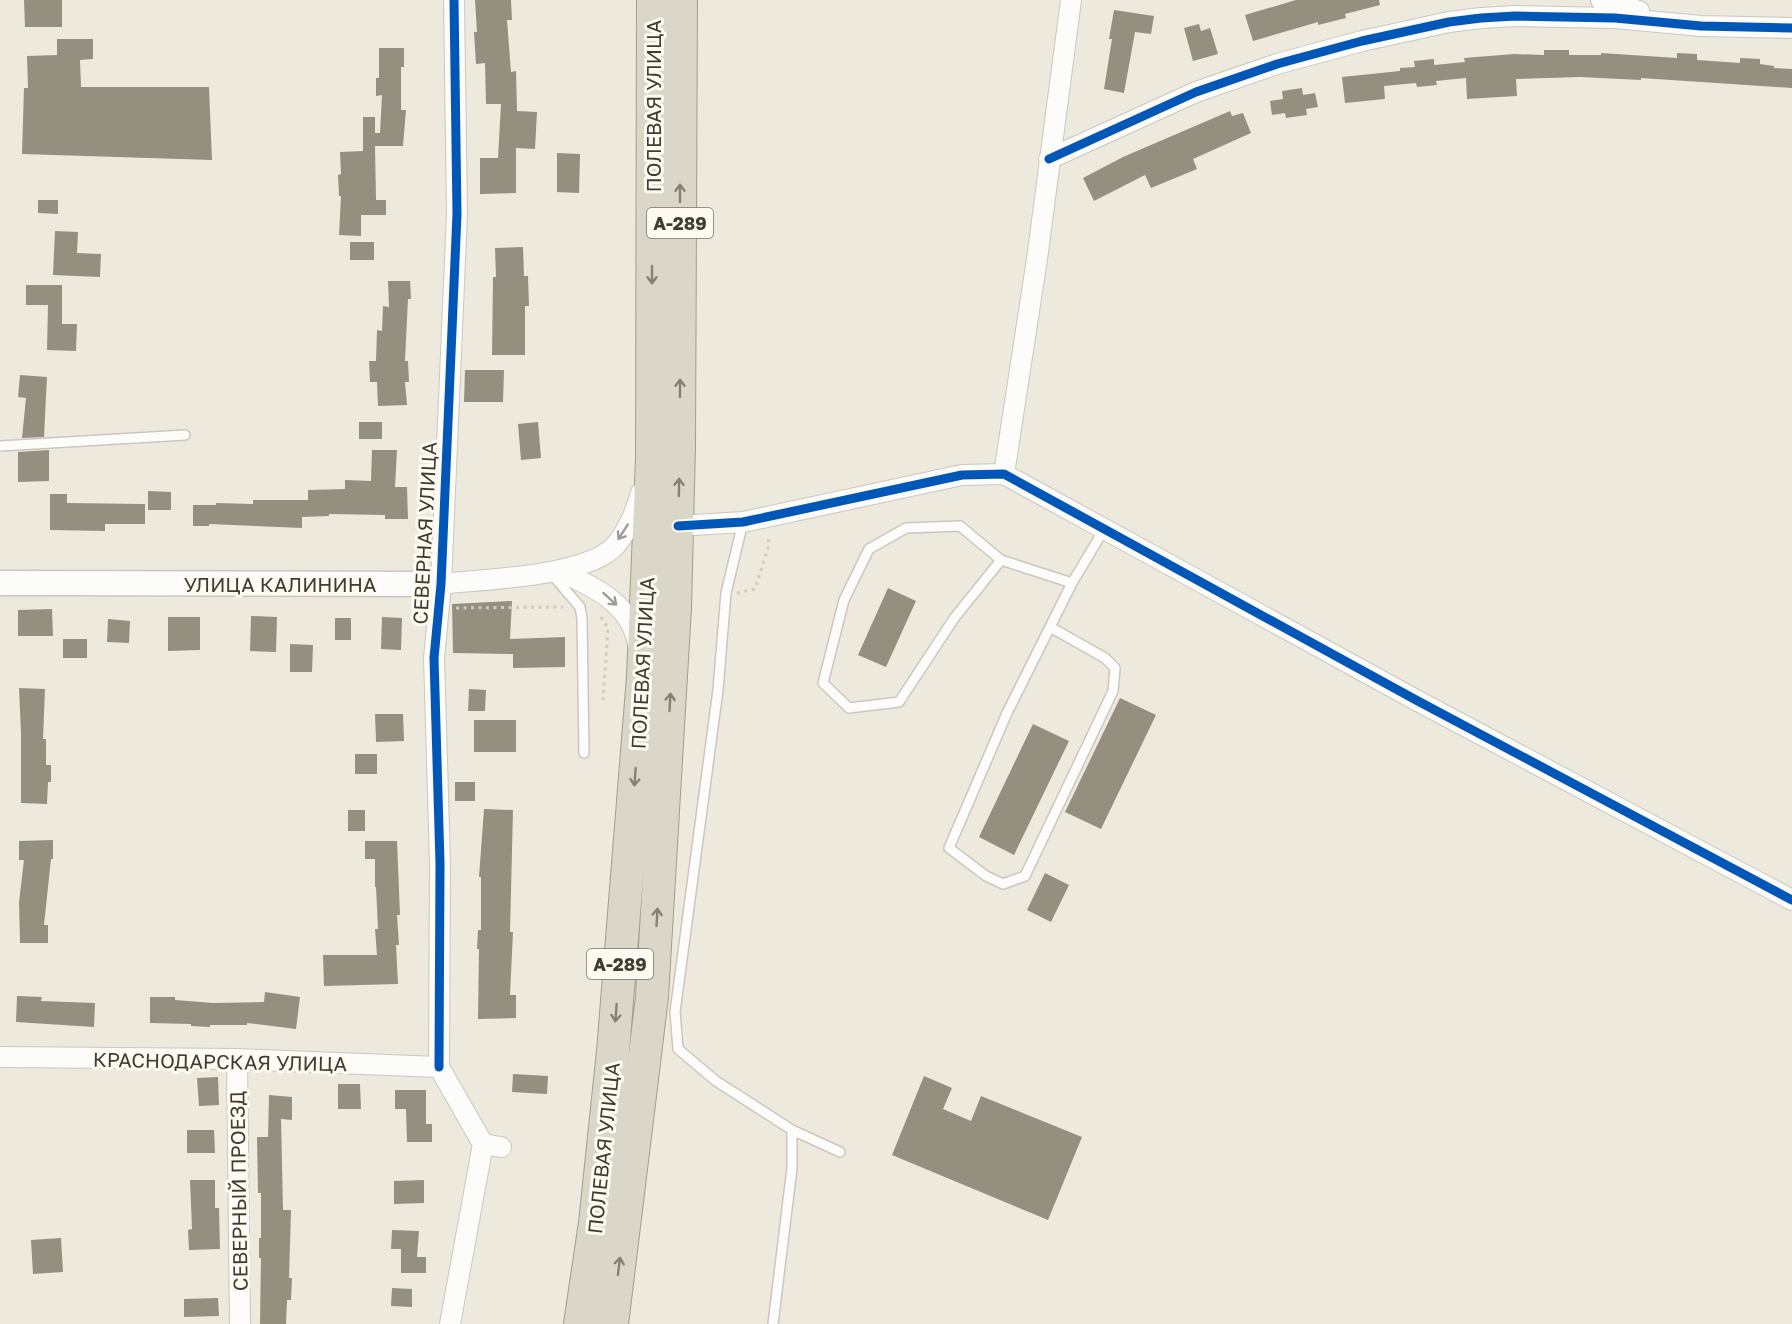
<svg xmlns="http://www.w3.org/2000/svg" width="1792" height="1324" viewBox="0 0 1792 1324" font-family="'Golos Text',sans-serif">
	<style>
		.building { fill: #958f80 }
		.lines { fill: none; stroke-linecap: round; stroke-linejoin: round }
		.service-casing { stroke: #ccc7be; stroke-width: 12 }
		.minor-casing { stroke: #ccc7be; stroke-width: 22 }
		.tertiary-casing { stroke: #ccc7be; stroke-width: 27 }
		.trunk-casing { stroke: #a49d88; stroke-width: 34 }
		.path { stroke: #cccbc5; stroke-width: 3; stroke-dasharray: 3 4.5; stroke-linecap: butt }
		.service { stroke: #fcfcfa; stroke-width: 9 }
		.minor { stroke: #fcfcfa; stroke-width: 20 }
		.tertiary { stroke: #fcfcfa; stroke-width: 24 }
		.trunk { stroke: #dad6c8; stroke-width: 32 }
		.cycleway-casing { stroke: #fefaf1; stroke-width: 13 }
		.cycleway { stroke: #0057b8; stroke-width: 9 }
		.oneway { stroke: #858176 }
		.oneway2 { stroke: #9e9c96 }
		.labels { text-anchor: middle; dominant-baseline: central; stroke-width: 6; stroke-linejoin: round; paint-order: stroke }
		.shield { fill: #fefaf1; stroke: #79756c; stroke-width: 1.5 }
		.shield-label { font-size: 18px; font-weight: bold; fill: #403c33 }
		.street-label { font-size: 20px; fill: #403c33; stroke: #fefaf1 }
	</style>
	<rect width="100%" height="100%" fill="#eee9dd"/>
	<path class="building" d="M24 0H62V27H25Z
		M475 0H511L512 20H507L511 72 516 71 517 111 537 112 535 149 516 148V193L480 194V158H498L501 104H486L485 63 476 64 474 32H477Z
		M1296 0H1379L1380 5 1345 14 1346 18 1318 25V22L1253 41 1245 15Z
		M1114 10 1154 16 1151 34 1135 32 1124 93 1104 89 1112 39H1109Z
		M1199 24 1201 31 1210 28 1218 54 1193 61 1184 28Z
		M57 39H93V59L80 60 81 87H209L212 160 22 154 24 88H28L27 56 57 55Z
		M379 48H404V67H401V110H406L403 146H375L376 200H386V215H361V236L339 235 341 196H339L338 175 341 174 340 152 363 151V117H375V133H380L382 95 376 96V78H379Z
		M1544 50H1569V55H1601V53L1677 58V53L1697 54V60L1740 63V58L1760 59V64L1774 66V68L1792 69V88L1641 78V80L1580 77 1516 79 1517 96 1467 99 1466 78 1436 81 1437 85 1417 87 1416 83 1384 86 1385 99 1345 103 1342 77 1400 71V68L1415 67 1414 61 1434 59V65L1465 62 1464 58 1514 54 1544 55Z
		M1302 88 1303 95 1315 93 1318 107 1306 109 1307 115 1286 118 1285 113 1272 115 1270 101 1283 99 1282 91Z
		M1230 111 1232 116 1243 113 1251 133 1193 159 1197 169 1151 188 1145 175 1094 201 1083 178 1123 157Z
		M557 153 580 154 579 193 557 192Z
		M38 200H58V214L38 213Z
		M55 231 78 232 77 253 101 254 100 277 53 275Z
		M350 242H374V260H350Z
		M523 247 524 276H528L529 306H525V355H492L493 277H496L495 248Z
		M388 281H410L411 299H408L405 361H408L409 382H405L407 405 378 406 377 382H370L369 361H376L377 330 382 331 383 306 389 307Z
		M26 285H62V324H77L76 351 47 350 48 305H26Z
		M465 370H504L503 402H464Z
		M20 375 47 377 44 437 22 438 26 398 18 397Z
		M359 422H382V439H359Z
		M538 422 541 458 521 460 518 424Z
		M49 450V481L18 482V452Z
		M372 450H397L395 487H407L408 519H385V515L329 514V516L302 517V528L209 524V526H193V505H216V503L253 504V500H308V490L345 489V480L371 481Z
		M148 491 171 492V510H148Z
		M50 494H67V503L145 504V524H105V531L50 530Z
		M888 588 916 601 886 667 858 655Z
		M512 601 510 639 565 637V667L513 668V654L453 653 452 604Z
		M52 609 53 636H18V610Z
		M251 616 277 617 276 652 250 651Z
		M168 617H200V650L168 651Z
		M382 617 402 618 401 650 381 649Z
		M335 618H351V640H335Z
		M108 619 130 621 129 643 107 642Z
		M63 639H87V658H63Z
		M290 644 313 645 312 672H290Z
		M19 688 45 689 43 739H46V765H51V782H48L47 804 21 803V733Z
		M469 689 486 690 485 711H468Z
		M1120 698 1156 715 1101 829 1065 812Z
		M375 714H403L404 741 376 742Z
		M474 720H516V752H474Z
		M1033 724 1069 741 1014 855 979 837Z
		M355 754H377V774H355Z
		M455 782H475V801H455Z
		M484 809 513 810 510 932H513L510 995H516V1018L478 1019 479 949H477L478 930H481V877H479Z
		M348 810H365V831H348Z
		M53 840V859H51L44 925H48V943H20L19 902 24 860H19V841Z
		M365 841H397L400 915H397L399 945H396L398 984 324 986 323 955H377L375 929H378L376 887H375V859H365Z
		M1045 873 1069 885 1051 922 1027 910Z
		M265 992 300 997 296 1029 247 1023V1025H210V1027L191 1026V1024L150 1023V997H175V1000L213 1003 264 1002Z
		M17 996 42 997 41 1001 95 1003 94 1027 16 1022Z
		M513 1074 548 1076 547 1094 512 1092Z
		M924 1076 952 1088 943 1109 971 1121 981 1096 1082 1137 1048 1220 892 1155Z
		M218 1077 219 1105 199 1106 197 1078Z
		M338 1084H360L361 1109H338Z
		M395 1090H426V1124H432V1142H407L406 1109H395Z
		M269 1095 292 1097V1120L281 1119 283 1210H291L289 1278H292L291 1300H287L286 1324H260L261 1258H259V1238H261V1193H258L257 1137H268Z
		M187 1130H214L215 1153H187Z
		M190 1180H215V1208H219L220 1249 189 1250 188 1230 192 1229Z
		M424 1180V1203L394 1204V1181Z
		M392 1230 419 1231 417 1257H426V1273H401V1249H391Z
		M61 1238 63 1272 33 1274 31 1240Z
		M392 1288 412 1289V1307L391 1306Z
		M218 1298 219 1316 184 1317V1299Z"/>
	<g class="lines">
		<defs>
			<path id="service" d="M0 446 185 435
				M743 522 726 593 718 690 675 1012 678 1049 716 1081 792 1130 840 1152
				M1001 560 955 617 899 702 849 708 823 683 844 600 869 549 906 528 960 526 1001 560 1072 583 1105 528
				M550 572 580 607 582 618 584 753
				M1050 627 1105 658 1115 668 1113 691 1025 876 1003 884 986 876 949 848 1007 713 1072 583
				M773 1324 792 1168V1130"/>
			<path id="minor" d="M1601 0 1639 11
				M1049 159 1196 92 1277 64 1362 41 1449 22 1481 18 1515 16 1615 18 1701 26 1792 28
				M1004 474 1037 259 1071 0
				M678 526 743 522 962 475 1004 474 1416 700 1792 900
				M559 571C593 586 632 604 638 645
				M441 584C485 579 585 577 615 546 628 531 636 511 641 493
				M0 1057 237 1059 439 1067
				M237 1059 240 1324
				M439 1067 440 863 434 658 441 584 457 214 454 0
				M439 1067 483 1144 501 1147
				M450 1324 483 1144"/>
			<path id="tertiary" d="M0 583 441 584"/>
			<path id="trunk" d="M580 1324 595 1223 613 1051 643 677 652 459 653 0
				M612 1324 652 997 675 608 679 447 681 0"/>
		</defs>
		<use href="#service" class="service-casing"/>
		<use href="#minor" class="minor-casing"/>
		<use href="#tertiary" class="tertiary-casing"/>
		<use href="#trunk" class="trunk-casing"/>
		<path class="path" d="M737 593 755 589 769 545 768 535
			M456 608 563 607
			M601 617 608 628 603 700"/>
		<use href="#service" class="service"/>
		<use href="#minor" class="minor"/>
		<use href="#tertiary" class="tertiary"/>
		<use href="#trunk" class="trunk"/>
		<defs>
			<path id="cycleway" d="M1049 159 1196 92 1277 64 1362 41 1449 22 1481 18 1515 16 1615 18 1701 26 1792 28
				M678 526 743 522 962 475 1004 474 1416 700 1792 900
				M439 1067 440 863 434 658 441 584 457 214 454 0"/>
		</defs>
		<use href="#cycleway" class="cycleway-casing"/>
		<use href="#cycleway" class="cycleway"/>
	</g>
	<defs><path id="oneway-shaft" d="M-6 0H5M1.5-3L5.5 0L1.5 3" fill="none" stroke-width="1.6" stroke-linecap="round" stroke-linejoin="round" transform="scale(1.5)"/></defs>
	<g class="oneway">
		<use href="#oneway-shaft" transform="translate(680 193) rotate(-90)"/>
		<use href="#oneway-shaft" transform="translate(652 275) rotate(90)"/>
		<use href="#oneway-shaft" transform="translate(680 388) rotate(-90)"/>
		<use href="#oneway-shaft" transform="translate(679 487) rotate(-89)"/>
		<use href="#oneway-shaft" transform="translate(670 702) rotate(-87)"/>
		<use href="#oneway-shaft" transform="translate(635 777) rotate(94)"/>
		<use href="#oneway-shaft" transform="translate(657 917) rotate(-87)"/>
		<use href="#oneway-shaft" transform="translate(616 1013) rotate(94)"/>
		<use href="#oneway-shaft" transform="translate(619 1266) rotate(-83)"/>
	</g>
	<g class="oneway2">
		<use href="#oneway-shaft" transform="translate(623 532) rotate(123)"/>
		<use href="#oneway-shaft" transform="translate(610 599) rotate(42)"/>
	</g>
	<g class="labels">
		<g class="shield">
			<rect x="647" y="208" width="66" height="30" rx="4.5"/>
			<rect x="587" y="949" width="66" height="30" rx="4.5"/>
		</g>
		<g class="shield-label">
			<text x="680" y="223">А-289</text>
			<text x="620" y="964">А-289</text>
		</g>
		<g class="street-label">
			<text transform="translate(653 106) rotate(-90)">ПОЛЕВАЯ УЛИЦА</text>
			<text transform="translate(424 533) rotate(-87)">СЕВЕРНАЯ УЛИЦА</text>
			<text x="280" y="584">УЛИЦА КАЛИНИНА</text>
			<text transform="translate(642 663) rotate(-87)">ПОЛЕВАЯ УЛИЦА</text>
			<text transform="translate(220 1061) rotate(1)">КРАСНОДАРСКАЯ УЛИЦА</text>
			<text transform="translate(603 1148) rotate(-84)">ПОЛЕВАЯ УЛИЦА</text>
			<text transform="translate(238 1191) rotate(-91)">СЕВЕРНЫЙ ПРОЕЗД</text>
		</g>
	</g>
</svg>
